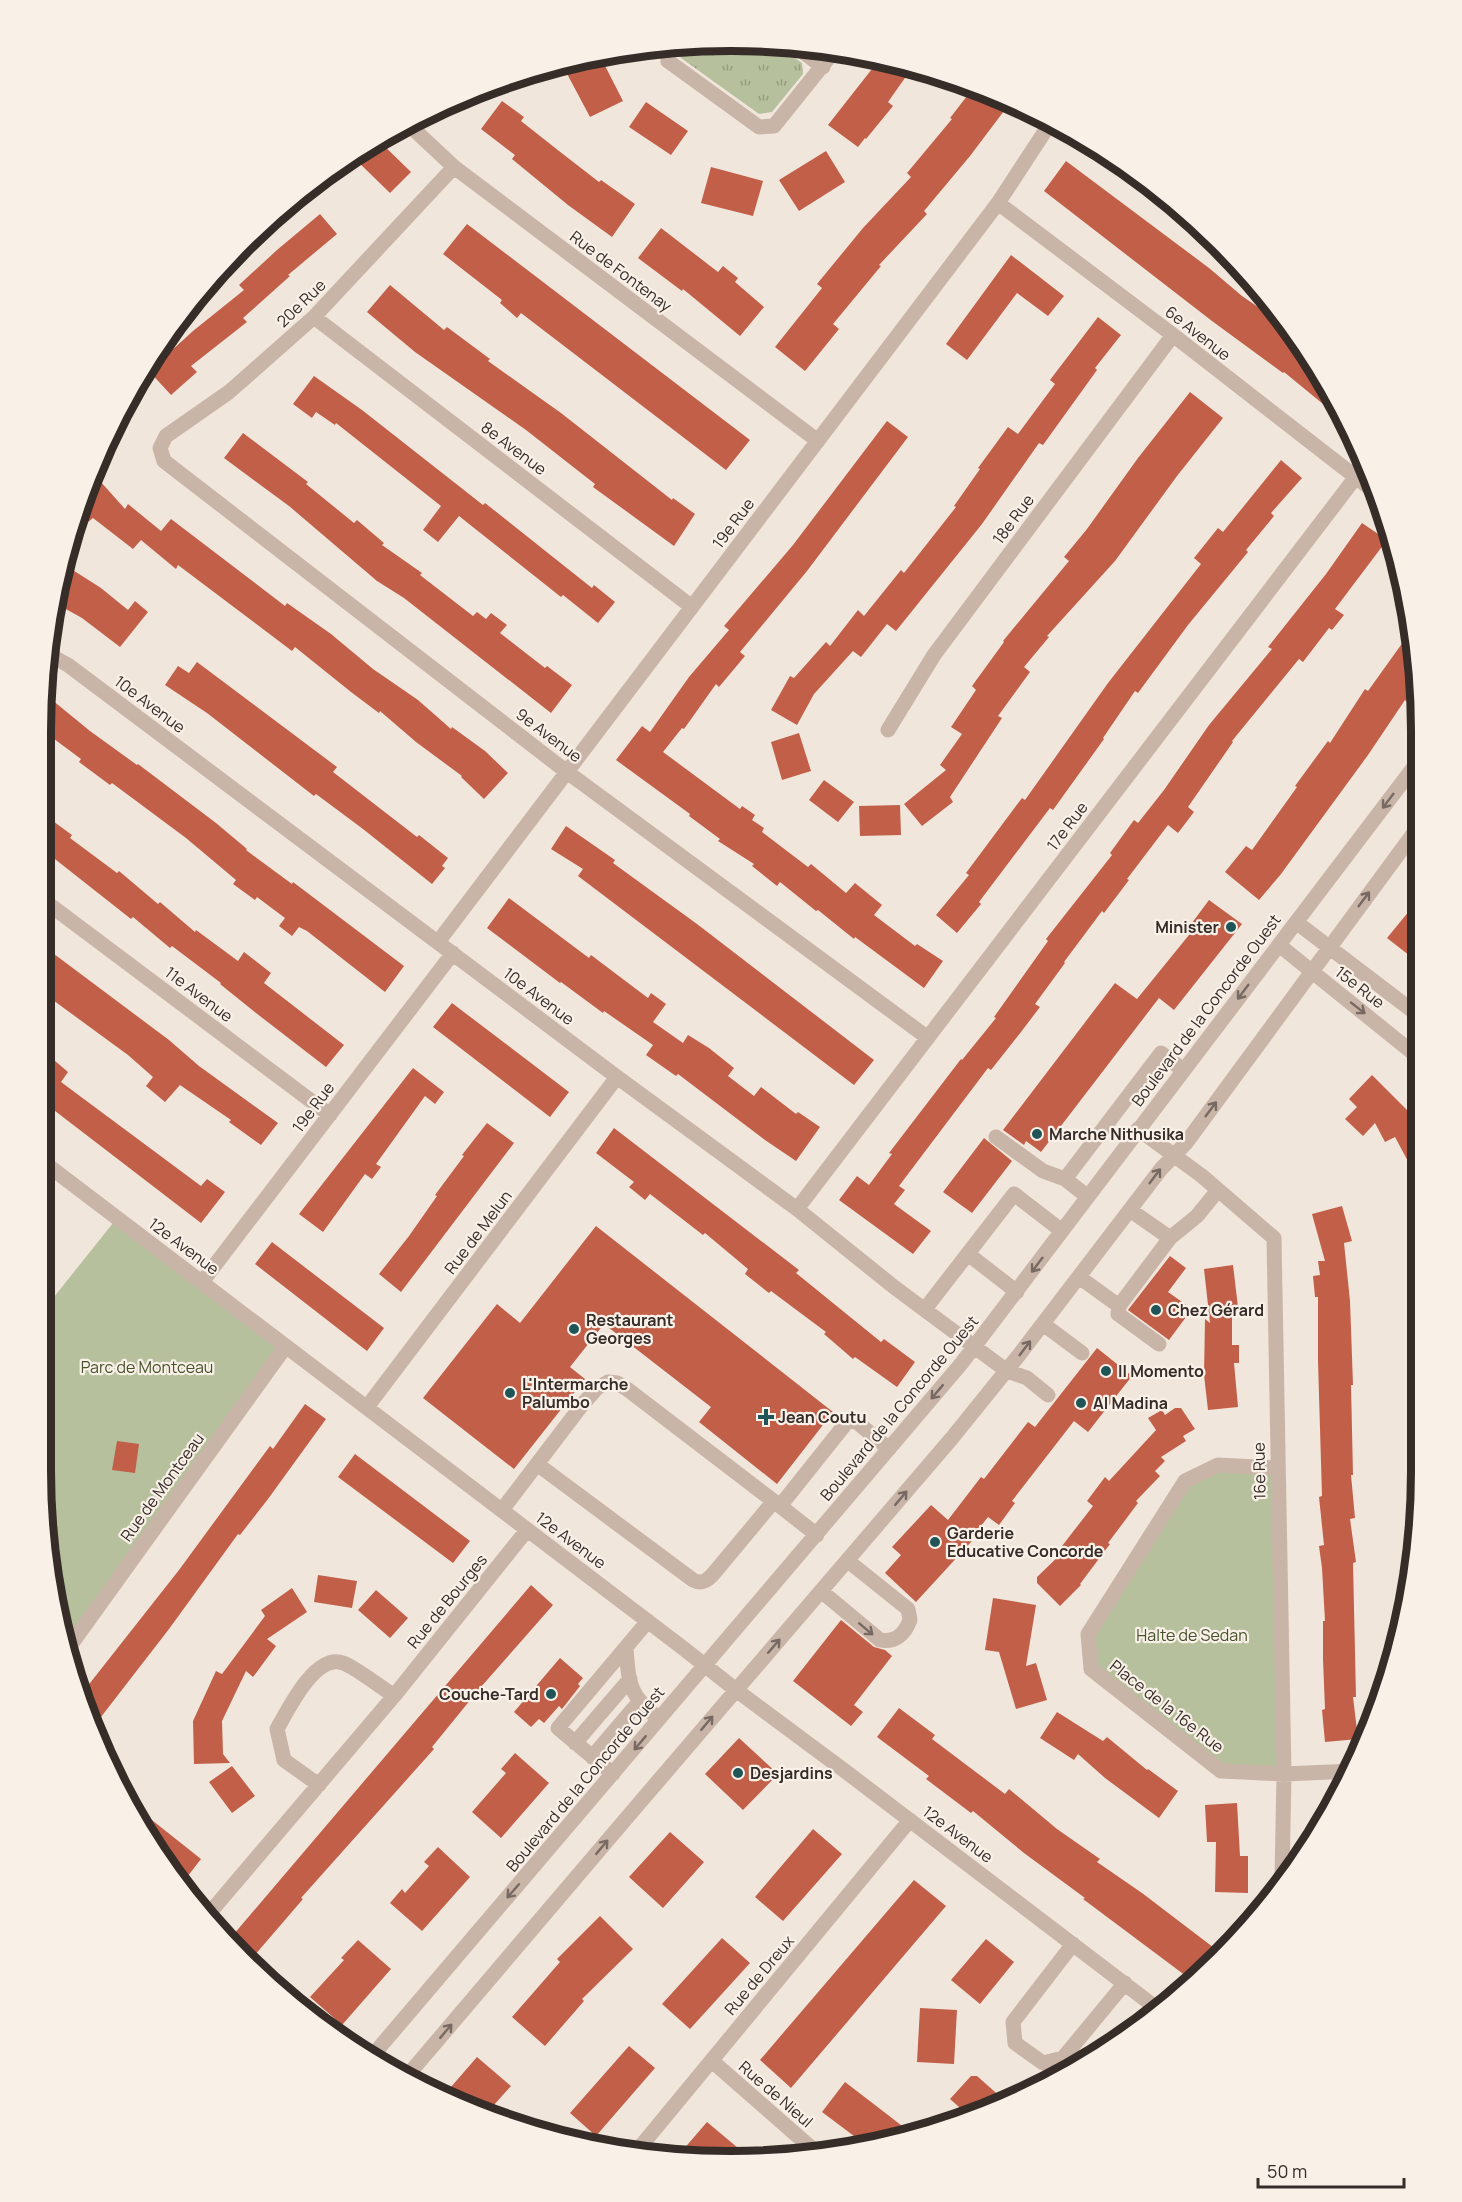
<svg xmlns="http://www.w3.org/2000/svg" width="1462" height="2202" viewBox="0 0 1462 2202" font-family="Manrope,sans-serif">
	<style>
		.grass { fill: url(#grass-tufts) }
		.park { fill: #b6c09c }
		.building { fill: #c25f49 }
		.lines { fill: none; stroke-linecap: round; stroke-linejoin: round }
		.minor { stroke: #c9b5a8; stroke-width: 15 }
		.oneway { stroke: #786a62 }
		.poi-dot { fill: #1f5556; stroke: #f9f0e8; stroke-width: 2 }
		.labels { text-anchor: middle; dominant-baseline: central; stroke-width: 4.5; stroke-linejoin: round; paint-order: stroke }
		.street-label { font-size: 16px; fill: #362c28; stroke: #f9f0e8 }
		.poi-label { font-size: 16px; font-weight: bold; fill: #362c28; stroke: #f9f0e8; text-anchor: start }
		.park-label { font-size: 16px; fill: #47532c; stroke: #f9f0e8 }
		.rim { fill: none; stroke: #362c28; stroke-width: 8 }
	</style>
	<defs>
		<pattern id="grass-tufts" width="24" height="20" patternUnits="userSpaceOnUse" patternTransform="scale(1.5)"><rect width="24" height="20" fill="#b6c09c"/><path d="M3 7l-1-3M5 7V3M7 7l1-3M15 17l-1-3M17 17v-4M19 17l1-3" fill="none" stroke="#959c7f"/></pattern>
	</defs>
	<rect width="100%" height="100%" fill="#f1e6dc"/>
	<path class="grass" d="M686 42 777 45 802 63 803 74 772 112 759 114 681 58 677 49 681 43Z"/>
	<path class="park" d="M117 1218 286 1346 67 1650 46 1561V1307Z
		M1218 1465 1277 1468 1284 1774 1221 1771 1091 1669 1088 1634 1185 1481Z"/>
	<path class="building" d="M600 56 623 101 590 117 565 70 588 58Z
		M879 60 912 68 888 102 893 106 866 139 865 138 858 147 828 125Z
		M974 87 1010 103 970 156 924 211 927 214 879 265 881 266 833 324 839 329 805 371 775 347 822 288 817 284 863 228 911 177 907 173 952 119 950 118Z
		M502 101 524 117 521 121 559 151 599 182 601 180 635 204 612 237 568 205 512 159 515 155 481 129Z
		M646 102 688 131 671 155 629 127Z
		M379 141 411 172 390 193 353 157Z
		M826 151 845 182 799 211 779 180Z
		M1066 161 1209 268 1242 296 1291 330 1347 420 1345 422 1284 372 1283 373 1212 321 1044 191Z
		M711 167 763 181 753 216 701 203Z
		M320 214 337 234 288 275 290 276 243 318 247 322 191 366 197 372 171 395 149 371 193 331 244 290 239 285 277 250Z
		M467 224 750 440 726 470 521 313 517 318 500 303 502 300 443 254Z
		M661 228 718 272 723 266 738 278 735 282 764 307 740 336 683 289 682 291 638 258Z
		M1011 255 1064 296 1048 316 1017 293 967 360 946 344Z
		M390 285 444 330 447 327 490 359 488 361 561 413 672 500 673 498 695 514 674 546 593 487 595 484 526 430 415 352 367 312Z
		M1098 317 1121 335 1095 368 1097 370 1043 445 1039 443 982 524 896 631 887 624 861 657 853 651 814 694 797 725 771 710 790 676 794 678 826 642 830 646 858 610 864 616 901 570 904 573 956 507 954 506 980 469 978 468 1008 427 1018 434 1055 384 1050 380Z
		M314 376 362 410 483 505 485 503 592 588 594 585 615 602 598 623 563 595 561 597 459 516 438 542 423 530 441 506 336 423 335 425 316 412 312 418 293 404Z
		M1190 392 1223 418 1177 476 1115 561 1047 636 1049 637 1024 667 1030 672 998 716 1002 718 950 797 953 802 922 826 904 804 946 770 940 765 962 734 951 727 976 690 972 686 1004 642 1003 641 1069 561 1064 557 1087 529 1138 458Z
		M887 421 908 437 807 571 740 652 745 656 719 687 716 684 684 729 682 728 663 752 740 809 742 806 755 815 752 820 764 828 762 832 808 867 811 864 846 893 855 883 882 905 874 915 915 946 917 944 943 961 924 988 855 937 854 939 818 910 816 911 780 882 777 886 752 866 754 864 718 841 720 839 689 816 690 814 616 760 642 726 650 732 689 677 729 630 724 626 793 545Z
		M243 433 308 482 306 484 354 523 357 520 384 543 382 545 422 573 420 575 473 616 477 612 486 619 491 613 507 625 500 633 545 668 547 666 572 685 551 713 404 598 377 581 289 506 224 458Z
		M1281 460 1302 478 1271 513 1274 516 1246 550 1248 552 1188 625 1138 693 1135 691 1103 738 1104 739 1053 810 1050 808 979 902 981 904 957 933 936 915 969 875 966 873 1022 798 1025 800 1108 683 1201 564 1194 558 1218 528 1223 532Z
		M92 472 125 509 128 504 161 531 171 519 285 606 287 603 331 634 373 669 418 700 451 729 452 727 485 751 508 773 484 799 461 777 462 776 416 742 380 711 379 713 351 692 295 647 292 651 178 565 176 569 141 540 133 549 93 518 88 522 77 510Z
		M1362 523 1387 540 1335 609 1344 615 1332 630 1329 628 1303 662 1299 659 1232 741 1233 742 1188 807 1194 812 1178 833 1168 825 1127 879 1129 880 1104 913 1102 911 1064 962 1065 963 1035 1004 1040 1007 1021 1032 991 1070 988 1068 899 1186 905 1190 894 1204 931 1231 913 1254 839 1200 857 1176 869 1185 892 1154 889 1153 961 1059 962 1060 996 1018 994 1017 1048 941 1046 939 1112 855 1110 853 1134 820 1138 823 1164 790 1209 725 1272 649 1268 647 1326 574Z
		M68 567 101 588 128 610 135 601 148 612 120 647 82 618 55 603 61 578Z
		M1411 631 1420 684 1407 702 1405 700 1368 755 1281 874 1259 900 1225 872 1246 846 1252 850 1297 787 1295 786 1328 741 1330 743 1365 689 1368 691Z
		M197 662 337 767 333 772 417 837 419 835 448 858 442 866 445 868 432 884 363 829 316 794 314 796 207 713 165 685 178 666 189 673Z
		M46 695 90 731 137 765 138 764 216 823 247 849 246 850 292 884 293 882 404 966 385 992 307 931 299 927 292 936 279 926 285 918 257 897 255 900 233 884 236 880 186 838 112 783 110 785 79 762 81 759 46 733Z
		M799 733 811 771 782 780 771 742Z
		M824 780 854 802 838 822 809 800Z
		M900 805 901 835 860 836 859 806Z
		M46 816 72 835 70 838 117 873 119 871 158 904 160 902 195 932 196 930 238 961 244 952 271 973 264 983 344 1045 326 1067 256 1013 220 984 221 983 172 946 170 948 133 917 131 919 46 852Z
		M566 826 615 860 613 863 697 924 874 1060 854 1085 578 876 583 869 551 849Z
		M509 898 589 958 591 955 648 998 651 993 666 1004 653 1022 683 1043 688 1035 709 1048 734 1068 728 1076 754 1096 761 1087 796 1114 798 1112 820 1127 796 1161 765 1140 678 1074 676 1076 646 1055 653 1045 604 1011 603 1013 561 982 560 983 487 928Z
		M1419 899V963L1387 938Z
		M1209 900 1242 924 1174 1010 1159 998 1041 1152 1026 1141 1024 1145 1003 1130 1115 983 1137 999 1193 930 1189 927Z
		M46 948 169 1040 199 1066 278 1123 261 1145 229 1122 231 1120 180 1085 165 1102 146 1086 153 1077 128 1055 46 995Z
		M452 1003 569 1092 550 1117 433 1027Z
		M54 1060 68 1072 61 1082 201 1186 207 1179 225 1192 201 1223 46 1104V1070Z
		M413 1068 444 1092 435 1104 425 1096 376 1164 381 1167 372 1179 365 1174 323 1232 299 1214Z
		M1372 1075 1418 1121V1180L1395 1137 1385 1142 1375 1123 1363 1136 1345 1119 1357 1107 1349 1099Z
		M487 1123 514 1143 401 1292 379 1274 409 1236 437 1196 435 1195 464 1156 462 1155Z
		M614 1128 799 1270 796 1273 881 1342 884 1339 915 1362 897 1387 855 1357 853 1359 824 1334 826 1332 771 1291 769 1293 745 1274 748 1269 705 1233 703 1235 650 1194 645 1200 629 1187 634 1182 596 1153Z
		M984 1138 1012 1161 972 1213 943 1192Z
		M1342 1206 1352 1241 1344 1243 1350 1301 1353 1385H1351L1353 1475H1351L1355 1518 1350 1519 1356 1562 1353 1563 1356 1697H1353L1358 1739 1325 1742 1322 1710 1325 1709 1323 1659V1621H1325L1322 1568 1319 1546 1324 1545 1319 1497 1322 1496 1318 1361V1297H1315L1313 1276 1320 1275 1318 1261H1325L1312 1214Z
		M596 1226 833 1412 777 1484 699 1422 711 1407 604 1324 570 1367 585 1379 514 1469 423 1398 497 1304 520 1323Z
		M272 1242 384 1328 367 1351 255 1264Z
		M1170 1256 1186 1268 1168 1292 1192 1309 1169 1340 1128 1310Z
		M1233 1265 1238 1307 1232 1308V1345H1239V1363H1234L1238 1407 1208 1410 1204 1375 1205 1319 1210 1323 1204 1269Z
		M1097 1348 1132 1376 1088 1432 1074 1421 1012 1501 1015 1503 999 1525 988 1517 970 1540 972 1541 916 1602 885 1573 901 1555 892 1547 931 1505 948 1520 981 1477 984 1479 1028 1422 1035 1427Z
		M305 1404 326 1419 268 1499 240 1535 238 1534 169 1629 94 1726 79 1697 179 1570 270 1446 273 1449Z
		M1175 1408H1181L1195 1429 1183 1436 1186 1441 1161 1457 1165 1461 1155 1471 1160 1476 1136 1501 1138 1503 1108 1543 1110 1544 1080 1584 1081 1585 1060 1606 1037 1583V1577L1066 1549 1062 1546 1093 1506 1087 1501 1105 1477 1109 1481 1156 1430 1148 1418 1162 1410 1165 1415Z
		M117 1441 139 1444 135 1473 112 1470Z
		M355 1454 470 1541 453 1563 338 1477Z
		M318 1575 357 1581 352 1608 314 1602Z
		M531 1585 553 1605 480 1688 432 1747 434 1749 301 1898 303 1899 248 1963 228 1941Z
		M292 1588 307 1612 267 1639 276 1646 253 1677 246 1671 222 1721 223 1754 230 1763 194 1764 193 1721 216 1671 222 1674 265 1616 261 1610Z
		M376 1590 408 1618 390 1638 358 1610Z
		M993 1598 1036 1605 1026 1666 1036 1663 1047 1700 1016 1709 999 1652 985 1650Z
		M841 1620 874 1647 885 1650 892 1656 854 1705 863 1712 851 1726 793 1681Z
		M560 1658 583 1678 578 1684 580 1686 562 1709 559 1706 544 1723 539 1719 531 1727 514 1712Z
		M899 1708 935 1735 932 1739 1005 1794 1009 1789 1057 1829 1100 1859 1097 1862 1142 1893 1222 1954 1194 1982 1083 1899 1085 1898 1024 1853 973 1811 971 1813 926 1779 929 1776 877 1737Z
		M1057 1712 1103 1741 1107 1737 1147 1770 1148 1769 1178 1791 1159 1818 1105 1778 1078 1754 1074 1760 1040 1738Z
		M739 1738 778 1774 743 1810 705 1774Z
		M515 1753 549 1783 501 1838 472 1812 506 1773 501 1769Z
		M232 1766 255 1796 232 1813 209 1782Z
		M1237 1803 1240 1856H1248V1893L1215 1892 1216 1842H1207L1205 1805Z
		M133 1805 201 1859 184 1881 170 1870 157 1855Z
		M813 1829 842 1854 783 1921 755 1897Z
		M670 1832 704 1862 663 1908 629 1877Z
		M438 1847 470 1877 422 1931 390 1903 402 1889 405 1893 429 1866 424 1862Z
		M914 1880 946 1906 791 2088 760 2060Z
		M600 1916 633 1949 582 1999 584 2001 545 2046 512 2017 560 1962 557 1959Z
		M722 1938 750 1963 690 2029 662 2004Z
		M986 1939 1014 1962 980 2004 951 1980Z
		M358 1940 391 1969 342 2025 310 1997 344 1960 341 1958Z
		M920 2008 957 2010 954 2064 917 2062Z
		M629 2046 655 2068 596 2136 570 2113Z
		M477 2057 511 2086 485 2115 467 2109 444 2095Z
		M971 2076H977L1003 2099 967 2114 950 2099Z
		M845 2082 888 2115 915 2136 866 2145 822 2112Z
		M707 2122 738 2148 728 2160 676 2158Z"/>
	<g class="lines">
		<path class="minor" d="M670 45 668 61 759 127 774 126 835 50
			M795 46 823 67
			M407 123 454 167 818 441
			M454 167 314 317 229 392 166 436 160 448 164 461 567 772 928 1038
			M998 203 1173 335 1375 492
			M314 317 692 607
			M46 653 68 665 617 1077 797 1209 894 1287 1007 1371 1027 1378 1048 1395
			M888 730 934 655 1173 335
			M46 902 330 1115
			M1296 922 1418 1015
			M438 942 998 203 1051 122
			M1279 945 1418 1057
			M1138 1129 1202 1176 1274 1238 1284 1774 1282 1878
			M996 1137 1043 1171 1065 1179
			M46 1164 683 1648 736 1690 845 1771 1159 2010
			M1088 1197 1065 1179 1161 1053 1183 1070
			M797 1209 1365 465
			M1130 1210 1170 1238
			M968 1254 1017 1292
			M1079 1277 1119 1306 1170 1238 1197 1216 1218 1190
			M202 1282 453 953
			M1119 1306 1118 1314 1159 1344
			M925 1309 1014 1194 1062 1231
			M1043 1324 1082 1353
			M367 1407 617 1077
			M537 1464 693 1580C702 1585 708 1580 714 1573L774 1501
			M1277 1468 1218 1465 1185 1481 1088 1634 1091 1669 1221 1771 1284 1774 1352 1771
			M780 1506 817 1535
			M502 1510 582 1405 597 1388 608 1382 617 1383 627 1389 780 1506 847 1422 854 1421 858 1423 889 1449
			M821 1591 880 1640C895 1643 905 1634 910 1620L908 1609 848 1561
			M626 1649C629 1686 630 1696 659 1719
			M67 1650 286 1346
			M575 1743 630 1679
			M592 1757 639 1702
			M613 1774 558 1728 648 1621
			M319 1785 284 1760 277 1729C288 1710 315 1653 343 1663 355 1667 382 1688 394 1696
			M207 1916 394 1696 527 1530
			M1073 1944 1013 2022 1015 2043 1043 2063 1063 2058 1125 1983
			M373 2055 961 1364 1420 759
			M712 2061 817 2153
			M408 2075 630 1814 952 1438 1019 1355 1161 1169 1186 1143 1419 826
			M636 2152 910 1820"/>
	</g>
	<defs><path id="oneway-shaft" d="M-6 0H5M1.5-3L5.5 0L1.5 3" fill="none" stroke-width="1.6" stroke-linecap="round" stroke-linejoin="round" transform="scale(1.5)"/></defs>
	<g class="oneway">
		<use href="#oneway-shaft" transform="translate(1388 801) rotate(127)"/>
		<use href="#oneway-shaft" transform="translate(1364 899) rotate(-53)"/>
		<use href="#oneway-shaft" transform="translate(1243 992) rotate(127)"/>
		<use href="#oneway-shaft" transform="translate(1358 1008) rotate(38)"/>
		<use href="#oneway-shaft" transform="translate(1211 1109) rotate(-53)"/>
		<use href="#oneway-shaft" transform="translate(1155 1176) rotate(-53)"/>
		<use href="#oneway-shaft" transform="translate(1037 1265) rotate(127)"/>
		<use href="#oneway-shaft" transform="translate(1025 1348) rotate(-53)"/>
		<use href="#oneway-shaft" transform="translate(937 1392) rotate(130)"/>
		<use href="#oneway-shaft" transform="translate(901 1498) rotate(-50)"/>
		<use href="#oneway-shaft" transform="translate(866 1629) rotate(40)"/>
		<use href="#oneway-shaft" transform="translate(774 1646) rotate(-49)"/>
		<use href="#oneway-shaft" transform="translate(707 1723) rotate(-50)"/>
		<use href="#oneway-shaft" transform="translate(640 1743) rotate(130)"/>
		<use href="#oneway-shaft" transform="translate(602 1847) rotate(-50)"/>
		<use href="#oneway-shaft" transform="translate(513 1891) rotate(131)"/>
		<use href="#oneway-shaft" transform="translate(446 2031) rotate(-50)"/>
	</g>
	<g class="poi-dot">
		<circle cx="1231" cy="927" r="6"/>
		<circle cx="1037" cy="1134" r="6"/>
		<circle cx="1156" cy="1310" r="6"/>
		<circle cx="574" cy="1329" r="6"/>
		<circle cx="1106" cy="1371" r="6"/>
		<circle cx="510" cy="1393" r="6"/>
		<circle cx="1081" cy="1403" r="6"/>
		<path d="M763 1408h6v6h6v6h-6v6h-6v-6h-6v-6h6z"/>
		<circle cx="935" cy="1542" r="6"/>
		<circle cx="551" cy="1694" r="6"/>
		<circle cx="738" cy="1773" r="6"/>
	</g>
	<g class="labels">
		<g class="street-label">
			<text transform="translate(621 271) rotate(37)">Rue de Fontenay</text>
			<text transform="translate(301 303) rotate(-44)">20e Rue</text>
			<text transform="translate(1198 333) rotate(38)">6e Avenue</text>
			<text transform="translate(514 448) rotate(37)">8e Avenue</text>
			<text transform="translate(1013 519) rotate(-53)">18e Rue</text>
			<text transform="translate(733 523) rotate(-53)">19e Rue</text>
			<text transform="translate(150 704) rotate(37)">10e Avenue</text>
			<text transform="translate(549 735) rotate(37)">9e Avenue</text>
			<text transform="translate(1067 826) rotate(-53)">17e Rue</text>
			<text transform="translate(1360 987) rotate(38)">15e Rue</text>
			<text transform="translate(199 994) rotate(37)">11e Avenue</text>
			<text transform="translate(539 996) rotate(37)">10e Avenue</text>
			<text transform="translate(1206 1010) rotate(-53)">Boulevard de la Concorde Ouest</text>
			<text transform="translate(313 1107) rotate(-53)">19e Rue</text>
			<text transform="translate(478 1232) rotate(-53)">Rue de Melun</text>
			<text transform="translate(184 1246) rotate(37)">12e Avenue</text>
			<text transform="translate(899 1408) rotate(-50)">Boulevard de la Concorde Ouest</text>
			<text transform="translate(1259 1471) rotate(-91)">16e Rue</text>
			<text transform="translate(162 1487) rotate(-54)">Rue de Montceau</text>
			<text transform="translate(571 1540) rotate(37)">12e Avenue</text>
			<text transform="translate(447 1601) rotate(-51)">Rue de Bourges</text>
			<text transform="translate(1167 1706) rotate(38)">Place de la 16e Rue</text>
			<text transform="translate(585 1779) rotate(-50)">Boulevard de la Concorde Ouest</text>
			<text transform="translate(958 1834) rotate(37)">12e Avenue</text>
			<text transform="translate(759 1975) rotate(-50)">Rue de Dreux</text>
			<text transform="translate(776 2094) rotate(41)">Rue de Nieul</text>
		</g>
		<g class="poi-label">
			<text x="1219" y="927" text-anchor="end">Minister</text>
			<text x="1049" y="1134">Marche Nithusika</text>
			<text x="1168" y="1310">Chez Gérard</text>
			<text x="586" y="1320">Restaurant<tspan x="586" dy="18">Georges</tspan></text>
			<text x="1118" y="1371">Il Momento</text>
			<text x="522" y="1384">L'Intermarche<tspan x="522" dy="18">Palumbo</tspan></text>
			<text x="1093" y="1403">Al Madina</text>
			<text x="778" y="1417">Jean Coutu</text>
			<text x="947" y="1533">Garderie<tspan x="947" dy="18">Educative Concorde</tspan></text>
			<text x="539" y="1694" text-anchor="end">Couche-Tard</text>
			<text x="750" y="1773">Desjardins</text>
		</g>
		<g class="park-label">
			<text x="147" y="1367">Parc de Montceau</text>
			<text x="1192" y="1635">Halte de Sedan</text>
		</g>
	</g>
	<path d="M0 0H1462V2202H0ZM731 51H731A680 680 0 0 1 1411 731V1471A680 680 0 0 1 731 2151H731A680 680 0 0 1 51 1471V731A680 680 0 0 1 731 51Z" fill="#f9f0e8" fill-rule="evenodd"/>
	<path class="rim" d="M731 51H731A680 680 0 0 1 1411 731V1471A680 680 0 0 1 731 2151H731A680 680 0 0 1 51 1471V731A680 680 0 0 1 731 51Z"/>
	<path d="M1258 2178v9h146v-9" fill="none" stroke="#362c28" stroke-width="3"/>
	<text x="1267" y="2178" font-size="18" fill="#362c28" stroke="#f9f0e8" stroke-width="4.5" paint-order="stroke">50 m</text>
</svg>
